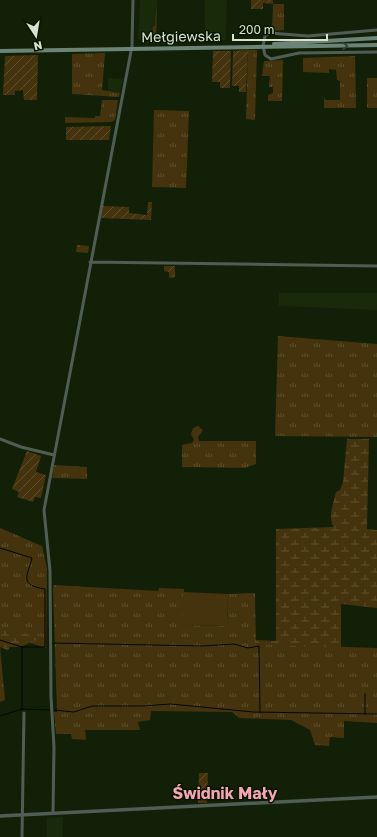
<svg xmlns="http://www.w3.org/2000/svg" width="377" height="837" viewBox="0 0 377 837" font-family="'Golos Text',sans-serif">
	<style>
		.built { fill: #182a09 }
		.grass { fill: url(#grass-tufts) }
		.wetland { fill: url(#wetland-marsh) }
		.garden { fill: url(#garden-furrows) }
		.pitch { fill: #45330d }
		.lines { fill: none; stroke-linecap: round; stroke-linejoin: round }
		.stream { stroke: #000907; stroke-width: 1 }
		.minor { stroke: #4f5e55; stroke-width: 3 }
		.tertiary { stroke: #4f5e55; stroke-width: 3.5 }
		.secondary { stroke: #6c8476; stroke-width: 4 }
		.oneway { stroke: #314330 }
		.labels { text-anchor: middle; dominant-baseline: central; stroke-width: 3; stroke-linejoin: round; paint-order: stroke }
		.street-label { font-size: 14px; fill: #d7e2d1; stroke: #091701 }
		.quarter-label { font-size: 16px; font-weight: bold; fill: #f6a4b6; stroke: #091701 }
	</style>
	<defs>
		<pattern id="grass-tufts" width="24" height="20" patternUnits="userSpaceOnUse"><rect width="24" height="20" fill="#45330d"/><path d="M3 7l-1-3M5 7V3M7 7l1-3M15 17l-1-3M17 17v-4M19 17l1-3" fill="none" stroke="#5f502f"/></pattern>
		<pattern id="wetland-marsh" width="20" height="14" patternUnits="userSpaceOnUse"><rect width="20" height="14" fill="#45330d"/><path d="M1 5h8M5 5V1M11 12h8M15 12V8" fill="none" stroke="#5f502f"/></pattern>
		<pattern id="garden-furrows" width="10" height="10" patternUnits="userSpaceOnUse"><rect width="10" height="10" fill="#45330d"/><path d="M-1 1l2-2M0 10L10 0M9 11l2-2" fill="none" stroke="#5f502f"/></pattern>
	</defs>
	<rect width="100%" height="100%" fill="#122007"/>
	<path class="built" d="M140 0H157L156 43H143L138 38Z
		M205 0H227L226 40 205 41Z
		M108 78 123 79 120 93 108 91Z
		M279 293H377V310L279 306Z
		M63 817V837H47V818Z"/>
	<path class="grass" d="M157 0 156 43H152L153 26H155Z
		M273 4H284V30L272 31Z
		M248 50H257L255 120 246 119Z
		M105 53 102 90 120 93 119 97 72 94V54Z
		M355 56 356 108H324V98L326 100H340V81L337 80 336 70 329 69V73L303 72V58Z
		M283 60 282 101H268V95L273 93V87H269L270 76H262L264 61Z
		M367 78H377V108H367Z
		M102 100H118L115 120 111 122 65 123V117L95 118V116H100Z
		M154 110 189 111 186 188 152 187Z
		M77 245 89 246 88 253 76 252Z
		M278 336 377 344V437L275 436Z
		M198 426 203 430 198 437 199 441H256V464L245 468 182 467V445L192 443 194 440 191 434 193 428Z
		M54 465 87 467V479L52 478Z
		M0 528 42 546 47 568 46 648 0 633Z
		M54 585 158 591 159 588 184 589 183 625 227 626 228 594 255 593 256 644 377 648V723L344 721V738L330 737 329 746 315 745 310 730 291 720 239 718 232 712 151 711 150 720 138 722 140 730H85L86 740 72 739 71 734H56L54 712H57L53 588Z
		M0 647 5 700 0 702Z"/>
	<path class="wetland" d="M347 439H369L367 529 377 530V608L341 604V648L255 644V640L276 641V529L334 527C327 518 334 502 336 492L340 490 343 482Z
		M0 629 43 637 20 647H10L8 650 0 647Z"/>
	<path class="garden" d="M245 0H273V4L263 3V9H251V0Z
		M248 50 246 92H239V86H232L233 51Z
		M213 51H231L230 88H220V82H212Z
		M38 55 37 100H24L23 90 15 91V95H3L5 56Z
		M111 126 109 140H66V127Z
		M148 202H152L151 220 100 218 103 206 129 207V213L147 215Z
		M164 266H175V277L169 278V272L164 271Z
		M27 451 41 456 36 472 46 475 41 498 35 497 33 502 17 497 19 492 12 489Z
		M199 773H208L207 803H198Z"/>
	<path class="pitch" d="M183 592 228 594 227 626 182 625Z"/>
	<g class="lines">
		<path class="stream" d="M0 548 32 558C27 577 19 585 45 589V647H22L0 640
			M52 643 203 646 234 644 248 648 259 646 260 712
			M22 709 49 710
			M54 710 74 712 92 706H142L171 704 253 712 377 714
			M365 714V694
			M0 716 22 709V647"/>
		<path class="minor" d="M377 30 308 36 270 33 265 36 263 46 265 55 271 59 299 53 377 52
			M90 262 377 266
			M0 439 21 447 54 455
			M53 813 54 747 51 697 50 571 44 510 132 46 133 0
			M22 837 24 713"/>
		<path class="tertiary" d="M0 816 377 797"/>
		<path class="secondary" d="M274 44 377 38
			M0 51 377 45"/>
	</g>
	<defs><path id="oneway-chevron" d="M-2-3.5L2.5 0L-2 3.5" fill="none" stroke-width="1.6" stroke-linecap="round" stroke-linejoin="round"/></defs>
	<use class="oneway" href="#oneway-chevron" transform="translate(345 46)"/>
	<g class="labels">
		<g class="street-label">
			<text transform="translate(181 36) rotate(-1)">Mełgiewska</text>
		</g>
		<g class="quarter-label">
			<text x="225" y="793">Świdnik Mały</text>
		</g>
	</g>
	<g transform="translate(36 36) rotate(168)" stroke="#091701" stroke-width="3" paint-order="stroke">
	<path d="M0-3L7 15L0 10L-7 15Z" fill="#d7e2d1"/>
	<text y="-6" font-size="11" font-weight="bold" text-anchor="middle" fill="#d7e2d1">N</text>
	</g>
	<path d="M233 34v6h94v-6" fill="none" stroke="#d7e2d1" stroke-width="2"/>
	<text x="239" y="34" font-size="12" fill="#d7e2d1" stroke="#091701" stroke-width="3" paint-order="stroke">200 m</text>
</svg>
